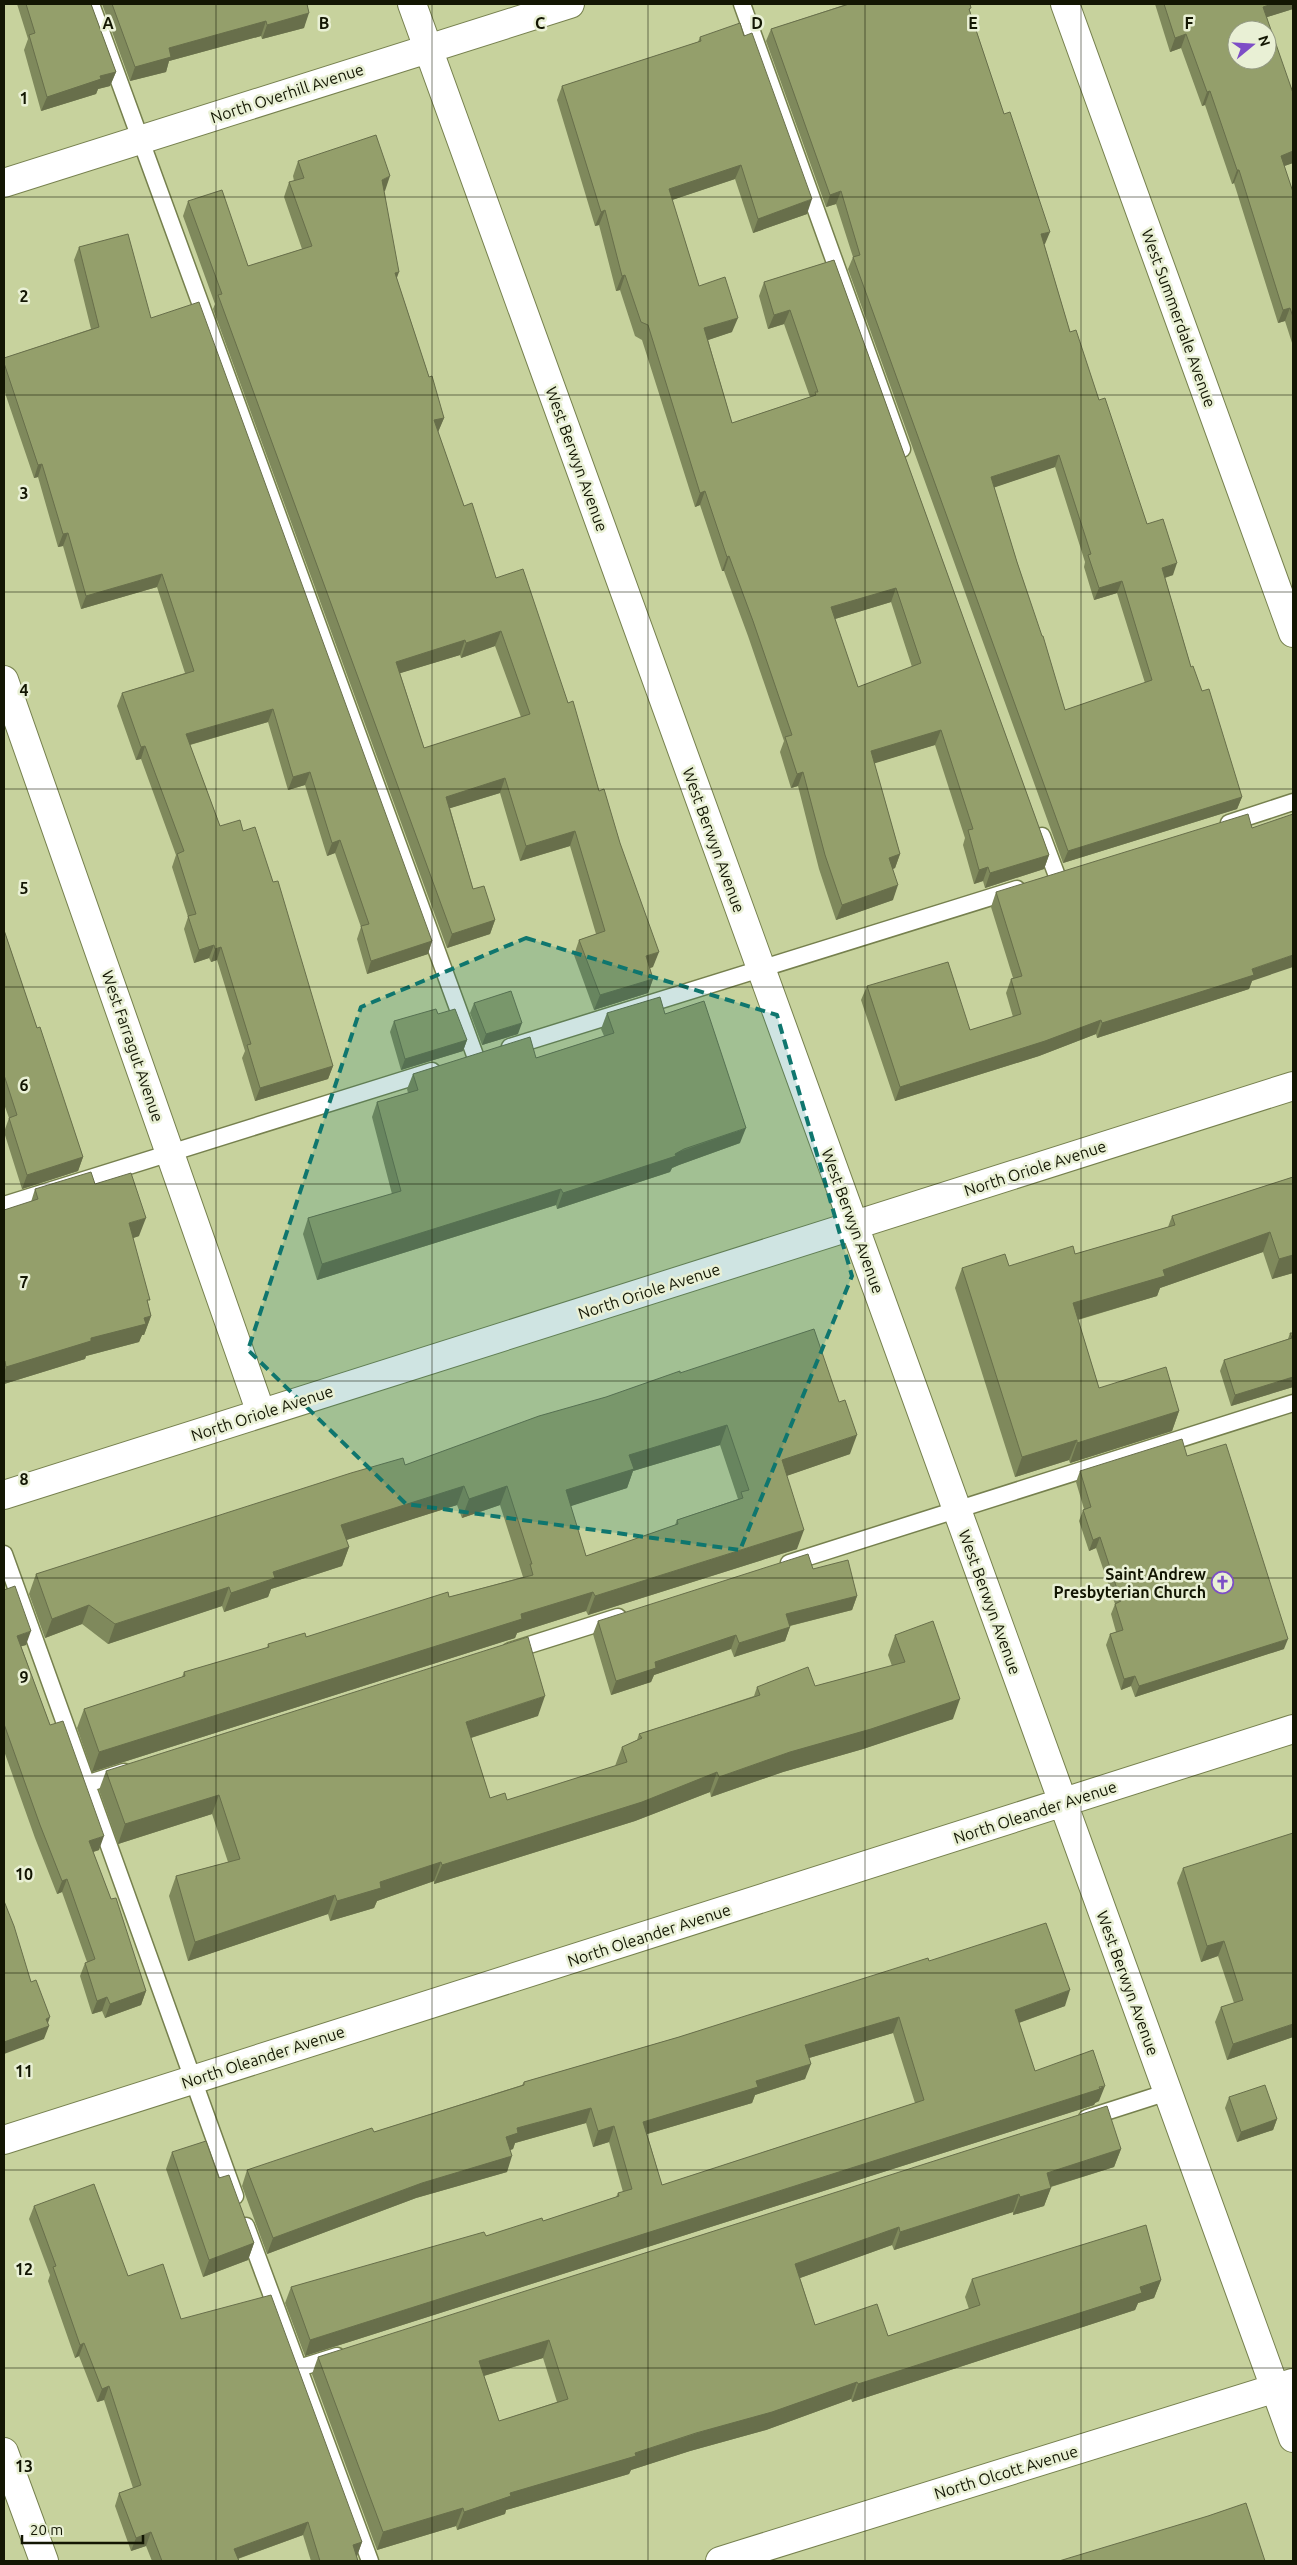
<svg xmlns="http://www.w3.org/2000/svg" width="1297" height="2565" viewBox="0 0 1297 2565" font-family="Ubuntu,sans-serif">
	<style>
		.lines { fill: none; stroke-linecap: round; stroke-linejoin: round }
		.service-casing { stroke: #76804e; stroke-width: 19 }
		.minor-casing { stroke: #76804e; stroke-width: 30 }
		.tertiary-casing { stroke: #76804e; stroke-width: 30 }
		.service { stroke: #fff; stroke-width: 16 }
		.minor { stroke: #fff; stroke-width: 28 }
		.tertiary { stroke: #fff; stroke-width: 28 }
		.wall { fill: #7f895c; fill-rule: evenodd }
		.shaded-wall { fill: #686f4b }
		.building { fill: #949f6b; stroke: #686f4b; fill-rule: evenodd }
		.marked { fill: #0f766e; fill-opacity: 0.2; stroke: #0f766e; stroke-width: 4; stroke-dasharray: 10 6; stroke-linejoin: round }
		.grid { fill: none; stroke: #131603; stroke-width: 1; stroke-opacity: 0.55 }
		.labels { text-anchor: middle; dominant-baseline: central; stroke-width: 5; stroke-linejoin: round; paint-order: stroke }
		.street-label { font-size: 16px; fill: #131603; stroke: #e9f0d5 }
		.poi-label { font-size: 16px; font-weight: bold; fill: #131603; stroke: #e9f0d5; text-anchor: end }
		.grid-label { font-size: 16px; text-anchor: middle; font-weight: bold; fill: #131603; stroke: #e9f0d5; stroke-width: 5; stroke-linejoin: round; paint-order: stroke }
	</style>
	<rect width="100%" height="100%" fill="#c7d29d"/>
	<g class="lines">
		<defs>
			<path id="service" d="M91 4 476 1058
				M742 4 902 449
				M1229 823 1293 802
				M1042 836 1057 876
				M510 1047 1017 889
				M4 1205 432 1071
				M4 1554 235 2196
				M789 1563 1293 1403
				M510 1651 618 1617
				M86 1784 124 1772
				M1087 2118 1168 2092
				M246 2226 370 2561
				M299 2368 337 2356"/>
			<path id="minor" d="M412 4 1293 2438
				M1065 4 1293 633
				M4 183 570 4
				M4 680 261 1413
				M4 1495 1293 1086
				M4 2140 1293 1729
				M720 2561 1292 2383"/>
			<path id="tertiary" d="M4 2452 44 2561"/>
		</defs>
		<use href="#service" class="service-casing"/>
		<use href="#minor" class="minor-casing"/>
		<use href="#tertiary" class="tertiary-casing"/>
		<use href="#service" class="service"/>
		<use href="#minor" class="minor"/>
		<use href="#tertiary" class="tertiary"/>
	</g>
	<path class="wall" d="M17 4H91L116 72 110 86 98 89 96 94 41 111 24 50 28 39Z
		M102 4H307L304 28 262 39 261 36 169 61 166 72 130 81Z
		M847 4H970V11L1045 244H1044L1070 332 1099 400 1147 524 1173 575 1165 578 1191 667 1202 691 1242 797 1237 809 1063 863 848 269 853 257 836 204 826 207 766 41 771 29ZM1055 467 1085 562 1084 567 1094 600 1117 593 1145 683 1065 710 1017 562 994 487Z
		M1155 4H1293V9L1267 17 1293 163 1284 166 1293 192V346L1285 321 1278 323 1234 183 1232 184 1205 105 1202 106 1181 48 1170 52Z
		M700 37 807 214 753 233 735 179 672 200 699 286 732 332 708 340 732 423 810 397 784 324 768 329 759 296 764 282 834 260 1049 855 1044 869 985 888 983 881 974 884 963 845 965 838 935 745 874 763 900 854 895 868 893 869V900L836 920 819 869 798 786 791 788 780 752 784 741 748 636 724 571H722L700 505 695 507 642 340 635 336 620 290 616 291 599 225 595 226 557 100 562 86 698 42ZM891 602 912 667 858 687 835 619Z
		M298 161 385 191H384L397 279 429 377 444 418 438 432 464 506 496 578 568 703 599 791 653 967 650 968 653 979 648 993 594 1010 574 955 579 940 596 934 570 846 520 861 500 793 450 808 473 889 495 920 490 934 447 948 213 309 215 304 183 216 188 201 248 266 302 249 284 197 289 182 294 181 293 176ZM495 646 521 717 424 748 400 673 460 655 461 658Z
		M79 247 151 318 432 941 428 954 367 974 357 939 361 927 335 853 327 856 305 785 288 790 268 722 190 745 220 826 243 831 333 1066 328 1079 255 1101 242 1058 245 1051 217 960 211 962 209 958 194 963 184 929 188 917 172 867 176 855 141 759 136 760 117 706 122 693 185 673 157 587 81 609 63 546 58 547 38 477 34 478 4 390V358L91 329 74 260Z
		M996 892 1252 981 1249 989 1097 1038 1096 1034 1039 1056 895 1101 861 1000 867 986 970 1030 1013 1017 1006 993 1011 979 1013 978 991 907Z
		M4 930 37 1028 83 1157 78 1171 22 1189 4 1132 9 1118 4 1104Z
		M474 1003 518 1034 482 1045 470 1013Z
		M607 1013 665 1014 740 1143 679 1165 672 1168 670 1172 557 1209 556 1205 317 1280 303 1234 308 1218 392 1194 372 1117 377 1102 408 1093 407 1089 413 1074 536 1058 604 1036 601 1029Z
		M438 1014 467 1040 463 1051 401 1070 390 1032 394 1021Z
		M1293 1177V1273L1272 1279 1263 1252 1160 1288 1157 1296 1078 1320 1099 1388 1179 1411 1172 1431 1070 1463 1069 1460 1015 1477 955 1288 962 1268 1009 1266 1075 1254 1168 1227 1172 1216Z
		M95 1184 139 1236 133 1238 151 1316 144 1335H142L139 1342 86 1356 85 1359 4 1384V1210L31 1202 35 1189Z
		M1290 1333H1293V1387L1231 1406 1220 1371 1224 1360 1288 1339Z
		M680 1373 850 1454 786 1476 797 1549 588 1615 586 1611 517 1633 515 1638 92 1772 77 1728 84 1709 182 1677 184 1672 267 1648 268 1644 306 1637 449 1597 523 1577 500 1505 462 1518 457 1505 346 1540 349 1547 342 1566 271 1589 268 1597 224 1612 222 1606 108 1644 82 1624 45 1638 29 1594 36 1574 405 1465ZM720 1445 738 1499 677 1520 675 1525 586 1556 570 1506 627 1488 633 1471Z
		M1187 1456 1284 1649 1135 1697 1131 1686 1121 1690 1106 1645 1110 1634 1116 1632 1111 1614 1115 1604 1096 1548 1089 1551 1079 1521 1083 1510 1084 1509 1076 1482 1080 1471Z
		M813 1569 857 1596 852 1610 790 1626 785 1641 734 1657 731 1649 654 1675 651 1682 611 1695 593 1634 598 1621Z
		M4 1590 26 1645 21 1646 50 1725 99 1850 93 1852 146 1991 141 2005 105 2018 102 2011 92 2014 80 1976 85 1963 87 1962 62 1892 57 1894 35 1838 4 1751Z
		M895 1635 953 1719 863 1749 783 1772 711 1797 710 1792 635 1821 434 1884V1881L377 1901 374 1908 330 1921 328 1914 188 1961 169 1896 176 1876 228 1862 212 1814 118 1844 99 1790 106 1771 538 1716 471 1738 490 1798 507 1800 615 1766 622 1747 637 1740 639 1734 754 1696 757 1687 815 1686 892 1666 888 1655Z
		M1183 1868 1293 2037 1227 2060 1215 2022 1221 2007 1234 2003 1218 1956 1201 1962 1177 1883Z
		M929 1961 1065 2006 1019 2023 1035 2071 1099 2101 1095 2103 1094 2105 305 2356 285 2303 291 2287 543 2221 616 2197 618 2193 623 2192 609 2142 593 2147 586 2123 515 2143 513 2149 510 2150 507 2172 416 2198 267 2254 242 2186 247 2170 374 2132 522 2085 524 2082 679 2037ZM893 2033 915 2103 662 2185 647 2134 752 2103 755 2095 805 2079 809 2058Z
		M1229 2097 1277 2119 1273 2130 1237 2142 1225 2108Z
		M1121 2149 1114 2167 1051 2187 1044 2206 1013 2215V2212L894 2250 892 2245 800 2278 815 2325 888 2336 969 2309 965 2297 972 2279 1161 2280 1154 2298 1138 2303 1135 2310 852 2402 851 2399 766 2430 690 2451 631 2470 629 2474 506 2510 505 2514 457 2530 456 2526 377 2550 312 2374 318 2357ZM543 2358 557 2402 499 2421 484 2376Z
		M172 2152 219 2178 254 2243 248 2260 203 2277 166 2169Z
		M34 2206 128 2276 181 2319 362 2542 357 2556H356L358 2561H311L303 2535 238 2559V2561H152L146 2546 131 2551 115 2506 119 2493 133 2488 104 2400 97 2402 79 2356 75 2358 48 2281 50 2275 29 2219Z"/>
	<path class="shaded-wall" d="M1272 4H1293V9L1258 20 1263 7Z
		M309 13 304 28 262 39 267 25Z
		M266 21 261 36 169 61 166 72 130 81 135 67 169 48Z
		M1186 34 1181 48 1170 52 1175 38Z
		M116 72 110 86 98 89 96 94 41 111 47 97 100 76Z
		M1210 91 1205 105 1202 106 1207 92Z
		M1293 151V163L1276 169 1281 156Z
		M741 165 735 179 663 203 669 189Z
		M1237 170H1239L1234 183 1232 184Z
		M390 176 385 191 377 194 382 180Z
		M841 191 836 204 826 207 830 195Z
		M812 199 807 214 753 233 758 219Z
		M605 210 599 225 595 226 601 212Z
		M1050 232 1045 244 1037 247 1041 234Z
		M399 272 394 286 395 273Z
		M625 275 620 290 616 291 622 276Z
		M1290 308 1285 321 1278 323 1283 310Z
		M790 310 784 324 768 329 774 315Z
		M738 318 732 332 699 343 704 328Z
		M444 418 438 432 434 420Z
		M1059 455 1055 467 987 490 991 477Z
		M42 464 38 477 34 478 38 465Z
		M705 491 700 505 695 507 700 493Z
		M68 533 63 546 58 547 63 534Z
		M729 556 724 571H722L727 557Z
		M1177 563 1173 575 1157 580 1162 568Z
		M162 574 157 587 81 609 86 596Z
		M1122 581 1117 593 1094 600 1099 588Z
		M896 588 891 602 825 622 831 607Z
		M501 631 495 646 461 658 466 643Z
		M465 640 460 655 391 676 396 662Z
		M273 709 268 722 182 747 186 734Z
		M941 730 935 745 866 766 871 751Z
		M145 746 141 759 136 760 141 747Z
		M310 772 305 785 288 790 293 777Z
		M803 772 798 786 791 788 797 774Z
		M505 778 500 793 441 811 446 797Z
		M1242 797 1237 809 1063 863 1068 851Z
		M575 831 570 846 520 861 526 846Z
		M340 840 335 853 327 856 332 843Z
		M900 854 895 868 884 872 889 858Z
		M1049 855 1044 869 985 888 990 873Z
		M988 867 983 881 974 884 979 870Z
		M898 885 893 900 836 920 842 905Z
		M495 920 490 934 447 948 452 934Z
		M432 941 428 954 367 974 371 961Z
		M214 945 209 958 194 963 199 950Z
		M221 947 217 960 211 962 215 949Z
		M659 952 653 967 640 971 646 956Z
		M1293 955V967L1252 981 1249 989 1097 1038 1102 1023 1252 969Z
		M653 979 648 993 594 1010 600 995Z
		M1101 1020 1096 1034 1039 1056 895 1101 900 1087Z
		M522 1023 518 1034 482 1045 486 1034Z
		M467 1040 463 1051 401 1070 405 1059Z
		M333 1066 328 1079 255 1101 260 1088Z
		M746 1128 740 1143 679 1165 672 1168 670 1172 557 1209 563 1193Z
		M83 1157 78 1171 22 1189 27 1175Z
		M561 1189 556 1205 317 1280 322 1264Z
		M146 1218 139 1236 122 1242 129 1223Z
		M1270 1232 1263 1252 1160 1288 1157 1296 1066 1323 1073 1303 1163 1270Z
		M1293 1255V1273L1272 1279 1279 1259Z
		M151 1316 144 1335H142L139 1342 86 1356 85 1359 4 1384V1373L6 1367 91 1338Z
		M1293 1377V1387L1231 1406 1235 1395Z
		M1179 1411 1172 1431 1070 1463 1077 1443Z
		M727 1425 720 1445 633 1471 627 1488 559 1510 566 1490 629 1455Z
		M857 1435 850 1454 775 1480 782 1460Z
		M1077 1440 1069 1460 1015 1477 1022 1457Z
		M464 1486 457 1505 334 1544 341 1525Z
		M507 1486 500 1505 462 1518 469 1499Z
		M804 1530 797 1549 588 1615 595 1596Z
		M1100 1537 1096 1548 1089 1551 1093 1540Z
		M349 1547 342 1566 271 1589 268 1597 224 1612 231 1593 273 1572Z
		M229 1587 222 1606 108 1644 115 1624Z
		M593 1592 586 1611 517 1633 515 1638 92 1772 99 1752 521 1614Z
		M857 1596 852 1610 781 1628 786 1614Z
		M89 1605 82 1624 45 1638 52 1619Z
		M790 1627 785 1641 734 1657 739 1643Z
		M31 1631 26 1645 12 1649 17 1636Z
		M736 1635 731 1649 654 1675 651 1682 611 1695 616 1681 655 1662Z
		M1288 1639 1284 1649 1135 1697 1139 1686Z
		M1135 1676 1131 1686 1121 1690 1124 1679Z
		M545 1696 538 1716 458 1742 466 1722Z
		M960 1699 953 1719 863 1749 783 1772 711 1797 719 1777 790 1752Z
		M717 1772 710 1792 635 1821 434 1884 442 1865Z
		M219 1795 212 1814 118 1844 125 1824Z
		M104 1836 99 1850 84 1855 89 1841Z
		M441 1862 434 1881 377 1901 374 1908 330 1921 337 1901 380 1882Z
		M67 1879 62 1892 57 1894 62 1881Z
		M335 1895 328 1914 188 1961 195 1942Z
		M1224 1941 1218 1956 1201 1962 1207 1946Z
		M1070 1990 1065 2006 1010 2026 1015 2010Z
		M146 1991 141 2005 105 2018 110 2004Z
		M107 1997 102 2011 92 2014 97 2001Z
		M50 2017 47 2026H49L44 2039 4 2054V2042L46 2019Z
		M899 2017 893 2033 799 2061 805 2045Z
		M1293 2024V2037L1227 2060 1233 2044Z
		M811 2064 805 2079 755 2095 752 2103 637 2137 643 2122 756 2081Z
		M1105 2086 1099 2101 1095 2103 1094 2105 305 2356 310 2340Z
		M591 2108 586 2123 515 2143 513 2149 501 2153 506 2137 517 2128Z
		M1277 2119 1273 2130 1237 2142 1241 2132Z
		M614 2126 609 2142 593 2147 598 2131Z
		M1121 2149 1114 2167 1040 2190 1047 2173Z
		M512 2156 507 2172 416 2198 267 2254 273 2238 422 2183Z
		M1051 2188 1044 2206 1013 2215 1020 2197Z
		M1019 2194 1013 2212 894 2250 900 2232Z
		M899 2227 892 2245 789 2282 795 2264Z
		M254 2243 248 2260 203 2277 209 2260Z
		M1161 2280 1154 2298 1138 2303 1135 2310 852 2402 858 2384Z
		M549 2340 543 2358 473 2379 479 2361Z
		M84 2343 79 2356 75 2358 80 2345Z
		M857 2382 851 2399 766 2430 690 2451 631 2470 629 2474 506 2510 505 2514 457 2530 464 2512 510 2493Z
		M109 2386 104 2400 97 2402 102 2389Z
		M463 2508 456 2526 377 2550 383 2532Z
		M308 2522 303 2535 231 2561 234 2549Z
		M151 2532 146 2546 131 2551 136 2538Z
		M362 2542 357 2556 348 2558 353 2545Z"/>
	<path class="building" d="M26 4H91L116 72 100 76 101 79 47 97 29 35 35 33Z
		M112 4H307L309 13 267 25 266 21 169 48 171 57 135 67Z
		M849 4H970L971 8 969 9 1004 114 1010 112 1050 232 1041 234 1070 332 1076 330 1099 400 1105 398 1147 524 1163 519 1177 563 1162 568 1191 667 1193 666 1202 691 1209 689 1242 797 1068 851 853 257 860 255 841 191 830 195 771 29ZM1059 455 1091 554 1088 555 1099 588 1122 581 1152 680 1065 710 1043 636H1042L1017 562 991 477Z
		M1164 4H1272L1263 7 1293 93V151L1281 156 1293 192V317L1290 308 1283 310 1239 170H1237L1210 91 1207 92 1186 34 1175 38ZM1237 30H1267V60H1237Z
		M740 23 744 36 752 33 812 199 758 219 741 165 669 189 699 286 725 277 738 318 704 328 732 423 816 395 815 392H818L790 310 774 315 764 282 834 260 1049 855 990 873 988 867 979 870 968 830 973 829 941 730 871 751 900 854 889 858 898 885 842 905 825 855 803 772 797 774 785 737 792 735 753 621 729 556 727 557 705 491 700 493 648 325 641 322 625 275 622 276 605 210 601 212 562 86 701 41 700 37ZM896 588 921 663 858 687 831 607Z
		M376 135 390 176 382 180 399 272 395 273 429 377 432 376 444 418 434 420 464 506 472 503 496 578 523 569 568 703 573 701 599 791 604 789 620 843 659 952 646 956 653 979 600 995 579 940 605 931 575 831 526 846 505 778 446 797 473 889 484 886 495 920 452 934 218 295 222 294 188 201 222 190 248 266 312 246 289 182 304 178 298 161ZM501 631 530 714 424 748 396 662 465 640 466 643Z
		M128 234 151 318 199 302 432 941 371 961 361 926 369 924 340 840 332 843 310 772 293 777 273 709 186 734 220 826 240 820 243 831 255 827 273 882 278 881 333 1066 260 1088 247 1045 251 1044 221 947 215 949 214 945 199 950 188 916 196 914 177 854 184 851 145 746 141 747 122 693 194 671 162 574 86 596 68 533 63 534 42 464 38 465 4 363V358L99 327 79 247Z
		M1248 814 1252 828 1293 814V955L1252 969 1254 975 1102 1023 1101 1020 1045 1041 900 1087 867 986 948 962 970 1030 1021 1014 1011 979 1022 976 996 892Z
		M4 930 37 1028 40 1027 83 1157 27 1175 9 1118 17 1115 4 1075Z
		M511 991 522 1023 486 1034 474 1003Z
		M660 997 665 1014 704 1001 746 1128 684 1149 675 1154 676 1156 563 1193 561 1189 322 1264 308 1218 401 1191 377 1102 418 1090 413 1074 530 1037 536 1058 614 1033 607 1013Z
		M436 1009 438 1014 455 1009 467 1040 405 1059 394 1021Z
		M91 1172 95 1184 131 1173 146 1218 129 1223 150 1300H147L151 1316 144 1318 146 1324 91 1338V1341L6 1367 5 1361 4 1362V1210L38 1199 35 1189Z
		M1293 1177V1255L1279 1259 1270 1232 1163 1270 1165 1276 1073 1303 1099 1388 1166 1367 1179 1411 1077 1443V1440L1022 1457 962 1268 1005 1254 1009 1266 1073 1246 1075 1254 1175 1225 1172 1216Z
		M814 1329 839 1402 845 1400 857 1435 782 1460 804 1530 595 1596 593 1592 521 1614 522 1619 99 1752 84 1709 185 1676 184 1672 269 1647 268 1644 305 1633 306 1637 448 1592 449 1597 533 1575 530 1564H532L507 1486 469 1499 464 1486 341 1525 349 1547 273 1572 275 1578 231 1593 229 1587 115 1624 89 1605 52 1619 36 1574 351 1473 403 1458 405 1465 539 1416 606 1397 680 1371V1373ZM727 1425 749 1490 741 1492 743 1498 677 1520 678 1524 586 1556 566 1490 634 1469 629 1455Z
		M1290 1333H1293V1377L1235 1395 1224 1360 1292 1338Z
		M1182 1439 1187 1456 1226 1444 1288 1639 1139 1686 1135 1676 1124 1679 1110 1634 1123 1630 1115 1604 1121 1601 1100 1537 1093 1540 1083 1510 1091 1507 1080 1471Z
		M808 1554 813 1569 848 1560 857 1596 786 1614 790 1627 739 1643 736 1635 655 1662 656 1668 616 1681 598 1621Z
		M15 1586 31 1631 17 1636 50 1725 63 1721 104 1836 89 1841 111 1899 116 1898 146 1991 110 2004 107 1997 97 2001 85 1963 95 1959 67 1879 62 1881 40 1825 4 1724V1590Z
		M933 1621 960 1699 871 1729 790 1752 719 1777 717 1772 642 1802 442 1865 441 1862 380 1882 381 1888 337 1901 335 1895 195 1942 176 1876 240 1859 219 1795 125 1824 106 1771 528 1637 545 1696 466 1722 490 1798 505 1793 507 1800 627 1762 622 1747 642 1738 639 1734 760 1695 757 1687 808 1667 815 1686 905 1662 895 1635Z
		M1293 1833V2024L1233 2044 1221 2007 1243 2000 1224 1941 1207 1946 1183 1868Z
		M4 1901 14 1926 31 1982 36 1980 50 2017 46 2019 49 2026 4 2042Z
		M1046 1923 1070 1990 1015 2010 1035 2071 1093 2050 1105 2086 1099 2087 1100 2089 310 2340 291 2287 484 2232 486 2236 542 2218 543 2221 619 2196 618 2193 632 2189 614 2126 598 2131 591 2108 517 2128 518 2133 506 2137 512 2156 422 2183 273 2238 247 2170 372 2128 374 2132 524 2085V2082L679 2037 928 1958 929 1961ZM899 2017 924 2100 662 2185 643 2122 758 2087 756 2081 811 2064 805 2045Z
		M1265 2085 1277 2119 1241 2132 1229 2097Z
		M1107 2106 1121 2149 1047 2173 1051 2188 1020 2197 1019 2194 900 2232 899 2227 795 2264 815 2325 877 2304 888 2336 980 2305 972 2279 1146 2225 1161 2280 1140 2287 1142 2293 858 2384 857 2382 772 2412 696 2433 635 2453 636 2456 510 2493 511 2496 464 2512 463 2508 383 2532 318 2357ZM549 2340 568 2399 499 2421 479 2361Z
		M206 2141 219 2178 229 2175 254 2243 209 2260 172 2152Z
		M94 2184 128 2276 163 2264 181 2319 271 2295 362 2542 353 2545 358 2561H320L308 2522 234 2549 239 2561H162L151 2532 136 2538 119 2493 141 2485 109 2386 102 2389 84 2343 80 2345 53 2267 56 2266 34 2206Z
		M1246 2503 1265 2561H1059L1208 2516Z"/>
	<path class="marked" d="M526 938 777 1015 852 1276 740 1550 406 1504 248 1350 361 1007Z"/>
	<path class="grid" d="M216 4V2561M432 4V2561M648 4V2561M865 4V2561M1081 4V2561M4 197H1293M4 395H1293M4 592H1293M4 789H1293M4 987H1293M4 1184H1293M4 1381H1293M4 1578H1293M4 1776H1293M4 1973H1293M4 2170H1293M4 2368H1293"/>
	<defs>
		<symbol id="church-ring" viewBox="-11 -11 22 22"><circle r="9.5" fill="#e9f0d5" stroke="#7d4ec6" stroke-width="1.5"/><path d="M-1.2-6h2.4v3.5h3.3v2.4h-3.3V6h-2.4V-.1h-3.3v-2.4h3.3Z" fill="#7d4ec6"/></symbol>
	</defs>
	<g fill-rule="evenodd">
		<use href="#church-ring" x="1210" y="1570" width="25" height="25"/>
	</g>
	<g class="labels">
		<g class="street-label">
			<text transform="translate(287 93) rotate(-18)">North Overhill Avenue</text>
			<text transform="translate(1179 318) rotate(70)">West Summerdale Avenue</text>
			<text transform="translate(577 459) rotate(70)">West Berwyn Avenue</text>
			<text transform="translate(714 840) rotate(70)">West Berwyn Avenue</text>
			<text transform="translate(133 1046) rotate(71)">West Farragut Avenue</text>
			<text transform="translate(1035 1168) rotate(-18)">North Oriole Avenue</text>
			<text transform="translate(853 1221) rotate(70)">West Berwyn Avenue</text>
			<text transform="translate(649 1291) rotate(-18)">North Oriole Avenue</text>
			<text transform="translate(262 1413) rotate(-18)">North Oriole Avenue</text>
			<text transform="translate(990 1602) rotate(70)">West Berwyn Avenue</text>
			<text transform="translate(1035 1812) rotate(-18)">North Oleander Avenue</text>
			<text transform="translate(649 1935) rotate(-18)">North Oleander Avenue</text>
			<text transform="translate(1128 1983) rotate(70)">West Berwyn Avenue</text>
			<text transform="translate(263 2057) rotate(-18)">North Oleander Avenue</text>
			<text transform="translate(1006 2472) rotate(-17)">North Olcott Avenue</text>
		</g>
		<g class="poi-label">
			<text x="1206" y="1574">Saint Andrew<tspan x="1206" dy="18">Presbyterian Church</tspan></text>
		</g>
	</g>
	<g class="grid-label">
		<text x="108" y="29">A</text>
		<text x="324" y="29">B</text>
		<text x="540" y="29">C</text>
		<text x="757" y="29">D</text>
		<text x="973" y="29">E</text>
		<text x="1189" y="29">F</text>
		<text x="24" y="104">1</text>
		<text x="24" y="302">2</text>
		<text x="24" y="499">3</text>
		<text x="24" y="696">4</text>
		<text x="24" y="894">5</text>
		<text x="24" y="1091">6</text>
		<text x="24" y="1288">7</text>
		<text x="24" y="1485">8</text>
		<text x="24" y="1683">9</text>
		<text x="24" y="1880">10</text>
		<text x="24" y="2077">11</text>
		<text x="24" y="2275">12</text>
		<text x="24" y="2472">13</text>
	</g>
	<rect width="1297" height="2565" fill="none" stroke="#131603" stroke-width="10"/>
	<g transform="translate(1252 45) rotate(72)"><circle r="24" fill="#e9f0d5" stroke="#939981"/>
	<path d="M0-4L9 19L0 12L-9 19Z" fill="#7d4ec6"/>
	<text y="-8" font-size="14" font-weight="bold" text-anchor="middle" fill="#131603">N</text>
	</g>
	<path d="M22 2535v8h121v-8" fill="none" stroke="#131603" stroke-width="2.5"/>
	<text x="30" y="2535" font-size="15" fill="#131603" stroke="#e9f0d5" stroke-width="4" paint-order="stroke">20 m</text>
</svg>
